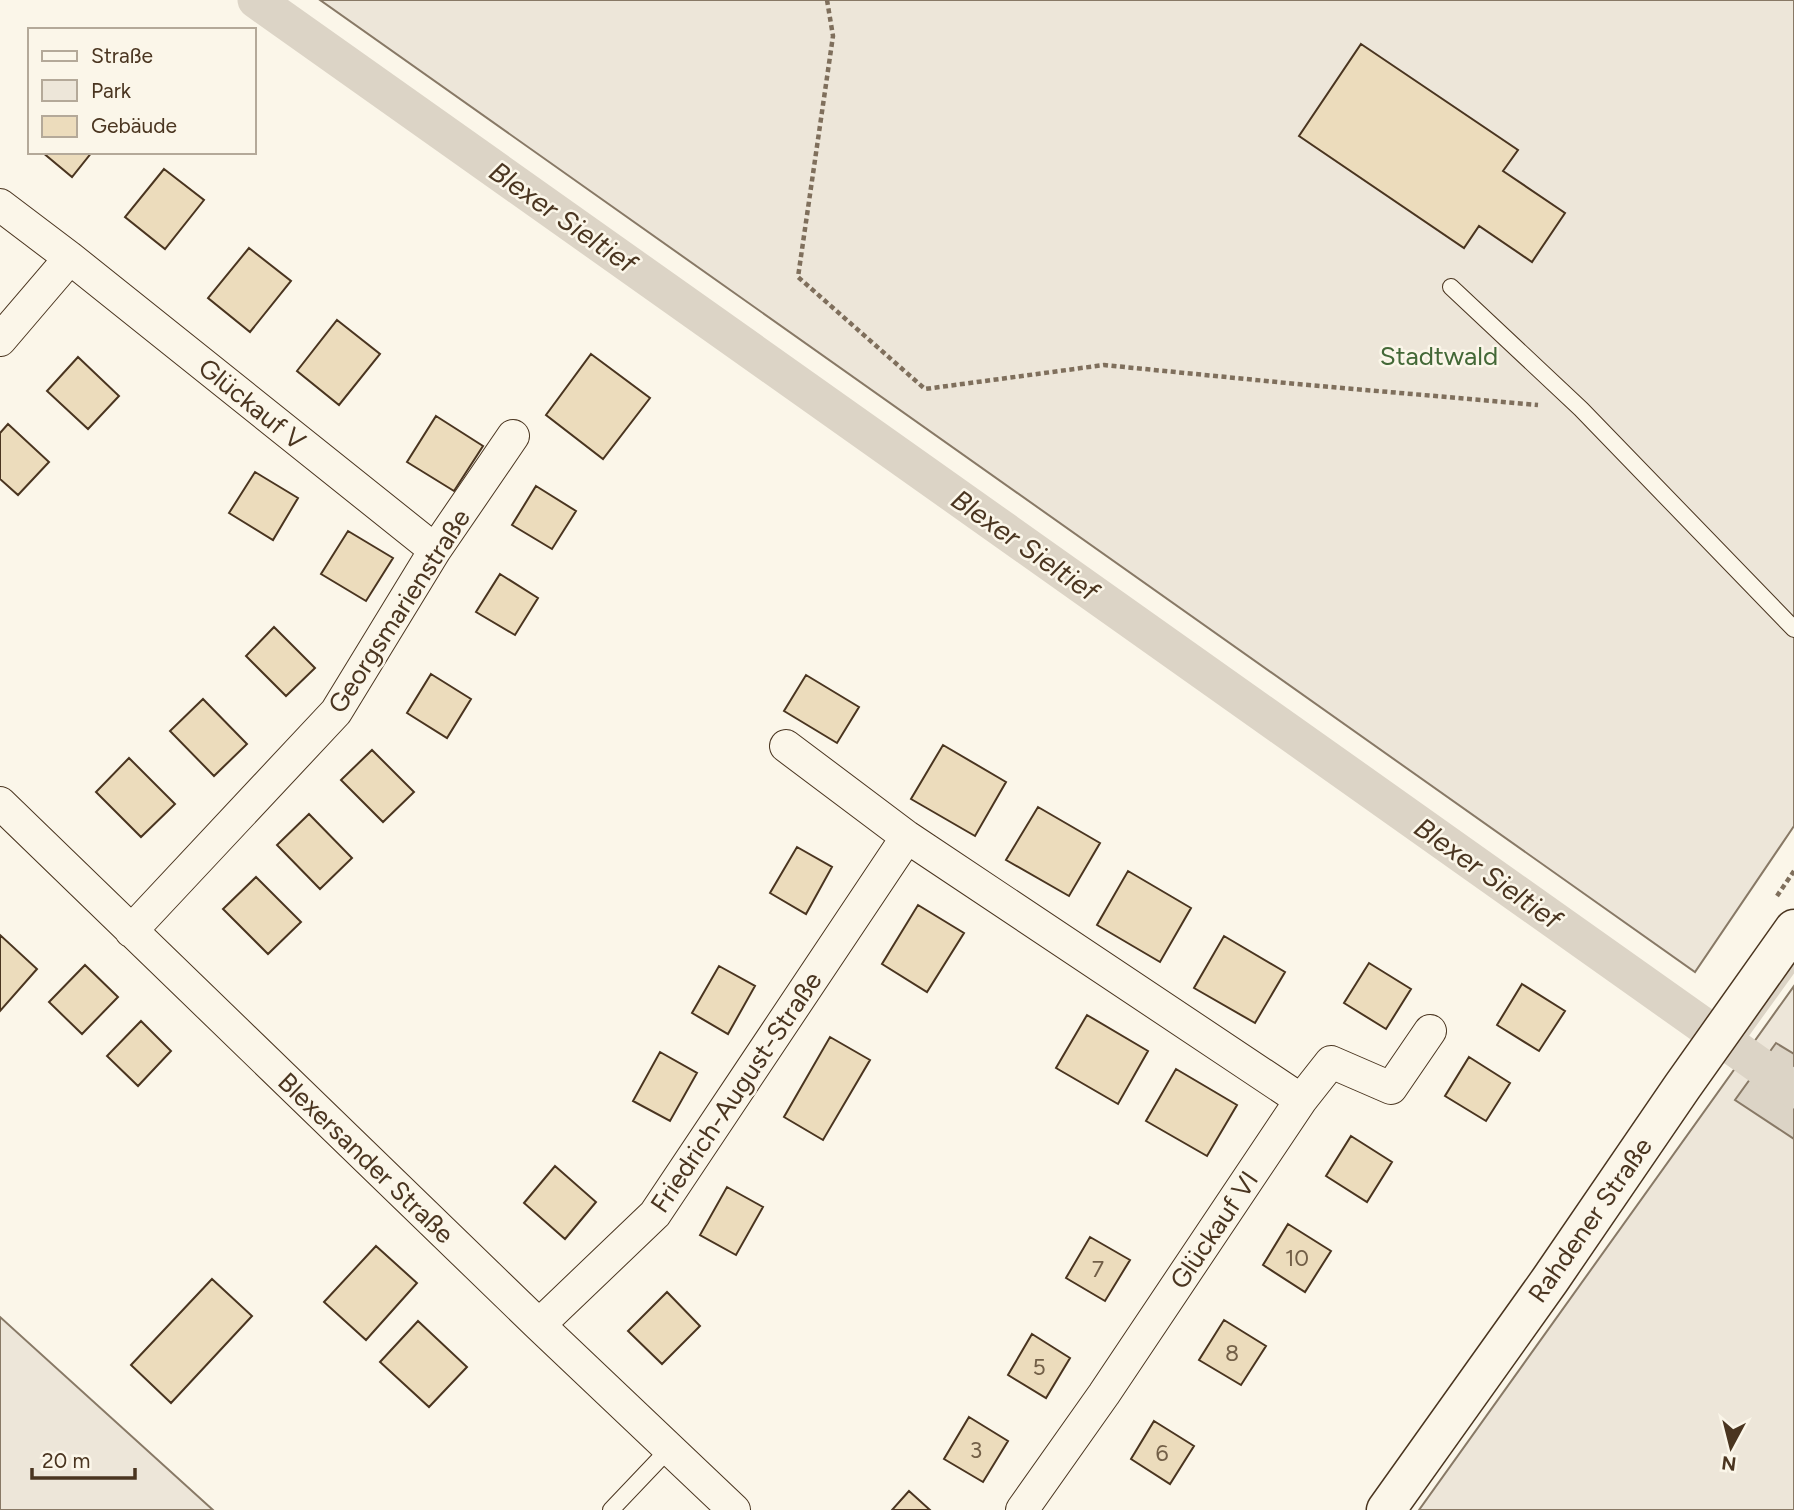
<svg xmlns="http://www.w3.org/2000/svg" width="1794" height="1510" viewBox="0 0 1794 1510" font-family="Figtree,sans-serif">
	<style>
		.green { fill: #ede6d9; stroke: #887966; stroke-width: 2 }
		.water { fill: #dcd4c6; stroke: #887966; stroke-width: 2 }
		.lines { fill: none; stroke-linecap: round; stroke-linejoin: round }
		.stream { stroke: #dcd4c6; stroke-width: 10 }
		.canal { stroke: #dcd4c6; stroke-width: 37 }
		.building { fill: #ecdcbc; stroke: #4a3520; stroke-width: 2 }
		.service-casing { stroke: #4a3520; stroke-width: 18 }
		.minor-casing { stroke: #4a3520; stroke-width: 34 }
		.primary-casing { stroke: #4a3520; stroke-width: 41 }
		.path { stroke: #7f6f5c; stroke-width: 4.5; stroke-dasharray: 5 3.5; stroke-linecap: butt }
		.service { stroke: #fbf6e9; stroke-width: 16 }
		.minor { stroke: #fbf6e9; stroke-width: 32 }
		.primary { stroke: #fbf6e9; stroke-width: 38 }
		.labels { text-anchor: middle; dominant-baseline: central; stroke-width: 5; stroke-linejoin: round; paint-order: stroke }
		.number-label { font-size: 23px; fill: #725f47 }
		.park-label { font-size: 26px; fill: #436837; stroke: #fbf6e9 }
		.street-label { font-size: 26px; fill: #4a3520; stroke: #fbf6e9 }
		.water-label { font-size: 28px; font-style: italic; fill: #4a3520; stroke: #fbf6e9 }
	</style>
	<rect width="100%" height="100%" fill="#fbf6e9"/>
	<path class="green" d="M320 0H1794V826L1695 972Z
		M1794 986V1510H1419Z
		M0 1317 213 1510H0Z"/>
	<path class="water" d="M1776 1043 1794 1054V1139L1735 1100Z"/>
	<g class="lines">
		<path class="stream" d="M1734 1048 1794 965"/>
		<path class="canal" d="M256 0 1794 1090"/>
	</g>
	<path class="building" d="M1361 44 1518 150 1503 171 1565 213 1532 262 1479 226 1464 248 1299 136Z
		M42 152H92L72 177Z
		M164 169 204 200 165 249 125 217Z
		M249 248 291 281 250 332 208 298Z
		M337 320 380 354 339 405 297 371Z
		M591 354 650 398 603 459 546 415Z
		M78 357 119 396 88 429 47 391Z
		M436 416 483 446 454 491 407 462Z
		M8 424 49 462 18 495 0 479V433Z
		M255 472 298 498 273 540 229 513Z
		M536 486 576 511 552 549 512 525Z
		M348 531 393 558 366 601 321 574Z
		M500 574 538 598 515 635 476 612Z
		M274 627 315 668 286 696 246 656Z
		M431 674 471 699 447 738 407 713Z
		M806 675 859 707 837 743 784 711Z
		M203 699 247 744 214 776 170 731Z
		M943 745 1006 782 975 836 911 799Z
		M372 750 414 792 383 822 341 780Z
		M129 758 175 804 141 837 96 792Z
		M1038 807 1100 843 1069 896 1006 860Z
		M309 814 352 858 320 889 277 845Z
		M797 847 832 867 806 914 770 893Z
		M1128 871 1191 908 1160 962 1097 925Z
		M256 877 301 922 268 954 223 909Z
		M918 905 964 933 927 992 882 964Z
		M0 935 37 969 0 1011Z
		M1224 936 1285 972 1255 1023 1194 988Z
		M1369 963 1411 989 1386 1029 1344 1003Z
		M85 965 118 997 82 1034 49 1002Z
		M719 966 755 986 728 1034 692 1013Z
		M1522 984 1565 1011 1539 1051 1497 1025Z
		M1087 1015 1148 1051 1118 1104 1056 1068Z
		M141 1021 171 1051 138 1086 107 1056Z
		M830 1037 870 1060 823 1140 784 1117Z
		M660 1052 697 1073 670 1121 633 1101Z
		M1469 1057 1510 1083 1486 1121 1445 1096Z
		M1176 1069 1237 1105 1207 1156 1146 1121Z
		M1351 1136 1392 1162 1367 1202 1326 1176Z
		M555 1166 596 1202 565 1239 524 1203Z
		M727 1187 763 1207 736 1255 700 1235Z
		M1288 1224 1331 1251 1305 1292 1263 1265Z
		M1090 1237 1130 1260 1105 1301 1066 1278Z
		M376 1246 417 1283 366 1340 324 1302Z
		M212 1279 252 1316 171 1403 131 1365Z
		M667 1292 700 1326 662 1364 628 1331Z
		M1224 1320 1266 1346 1241 1385 1199 1360Z
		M418 1321 467 1367 429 1407 380 1362Z
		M1032 1334 1070 1358 1046 1398 1008 1375Z
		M969 1417 1008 1441 983 1482 944 1459Z
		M1154 1421 1194 1446 1170 1484 1131 1459Z
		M909 1491 930 1510H892Z"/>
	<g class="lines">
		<defs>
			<path id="service" d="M1451 287 1581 409 1794 629
				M611 1510 669 1449"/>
			<path id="minor" d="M0 205 70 258 435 550
				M0 340 70 258
				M786 746 907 837 1301 1100
				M0 803 539 1325 734 1510
				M131 931 336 712 435 550 513 436
				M539 1325 655 1214 907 837
				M1022 1510 1104 1394 1301 1100 1331 1062 1391 1088 1430 1031"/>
			<path id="primary" d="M1386 1510 1550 1280 1682 1087 1794 929"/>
		</defs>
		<use href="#service" class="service-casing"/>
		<use href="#minor" class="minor-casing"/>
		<use href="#primary" class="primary-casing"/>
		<path class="path" d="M827 0 833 36 798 277 925 389 1104 365 1297 384 1538 405
			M1777 896 1794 871"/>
		<use href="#service" class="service"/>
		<use href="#minor" class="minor"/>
		<use href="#primary" class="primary"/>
	</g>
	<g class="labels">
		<g class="number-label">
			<text x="1297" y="1258">10</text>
			<text x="1098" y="1269">7</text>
			<text x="1232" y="1353">8</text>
			<text x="1039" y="1367">5</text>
			<text x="976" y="1450">3</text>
			<text x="1162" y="1453">6</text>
		</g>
		<g class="park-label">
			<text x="1439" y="356">Stadtwald</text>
		</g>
		<g class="street-label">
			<text transform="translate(252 404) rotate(39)">Glückauf V</text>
			<text transform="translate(399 611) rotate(-57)">Georgsmarienstraße</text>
			<text transform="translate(736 1092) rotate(-56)">Friedrich-August-Straße</text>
			<text transform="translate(366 1158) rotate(44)">Blexersander Straße</text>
			<text transform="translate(1590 1220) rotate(-55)">Rahdener Straße</text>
			<text transform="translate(1214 1230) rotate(-56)">Glückauf VI</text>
		</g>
		<g class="water-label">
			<text transform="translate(563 217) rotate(35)">Blexer Sieltief</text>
			<text transform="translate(1025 545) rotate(35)">Blexer Sieltief</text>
			<text transform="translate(1488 873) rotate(35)">Blexer Sieltief</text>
		</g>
	</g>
	<rect x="28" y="28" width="228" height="126" fill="#fbf6e9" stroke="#b4a999" stroke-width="2"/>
	<rect x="42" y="51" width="35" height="10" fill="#fbf6e9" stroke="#b4a999" stroke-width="2"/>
	<text x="91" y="63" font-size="21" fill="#4a3520">Straße</text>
	<rect x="42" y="80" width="35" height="21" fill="#ede6d9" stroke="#b4a999" stroke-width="2"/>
	<text x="91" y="98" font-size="21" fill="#4a3520">Park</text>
	<rect x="42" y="116" width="35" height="21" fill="#ecdcbc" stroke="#b4a999" stroke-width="2"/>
	<text x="91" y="133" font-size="21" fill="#4a3520">Gebäude</text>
	<g transform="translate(1731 1447) rotate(187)" stroke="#fbf6e9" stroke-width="5" paint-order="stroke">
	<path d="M0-5L12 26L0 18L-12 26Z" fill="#4a3520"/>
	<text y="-10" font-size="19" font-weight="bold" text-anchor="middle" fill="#4a3520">N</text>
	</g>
	<path d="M32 1468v10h103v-10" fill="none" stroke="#4a3520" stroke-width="3.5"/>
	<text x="42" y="1468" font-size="21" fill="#4a3520" stroke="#fbf6e9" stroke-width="5" paint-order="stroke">20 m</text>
</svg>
